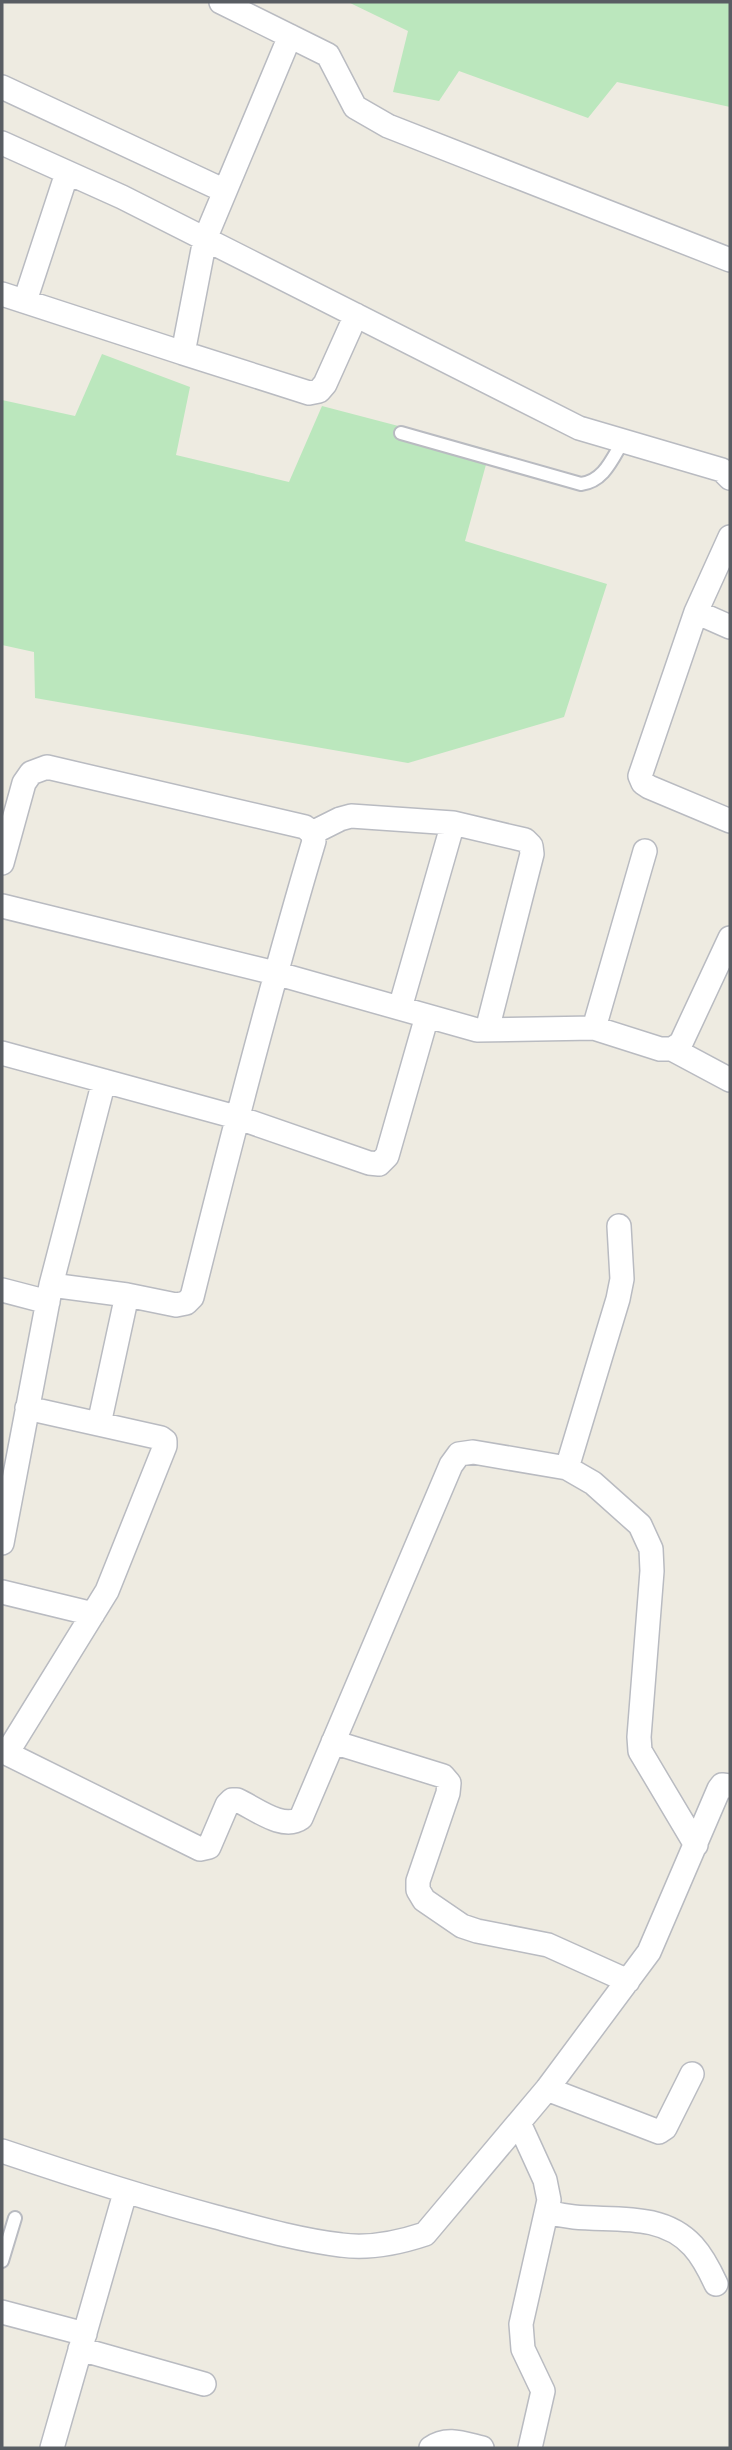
<svg xmlns="http://www.w3.org/2000/svg" width="732" height="2450" viewBox="0 0 732 2450" font-family="'Source Sans 3',sans-serif">
	<style>
		.green { fill: #bbe7bd }
		.lines { fill: none; stroke-linecap: round; stroke-linejoin: round }
		.lane-casing { stroke: #b9bbc1; stroke-width: 16 }
		.street-casing { stroke: #b9bbc1; stroke-width: 26 }
		.lane { stroke: #fff; stroke-width: 12 }
		.street { stroke: #fff; stroke-width: 23 }
	</style>
	<rect width="100%" height="100%" fill="#eeebe1"/>
	<path class="green" d="M348 2H730V107L617 82 588 118 459 71 439 101 393 92 408 31Z
		M102 354 190 387 176 455 289 482 322 406 490 450 465 541 607 584 564 717 408 763 35 698 34 652 2 645V400L75 416Z"/>
	<g class="lines">
		<defs>
			<path id="lane" d="M401 433 581 484C604 481 612 459 623 441
				M2 2261 15 2218"/>
			<path id="street" d="M221 2 328 55 355 107 388 126 730 260
				M2 87 225 191
				M2 143 122 197 579 428 722 470 730 478
				M2 294 183 353 205 239 290 36
				M25 301 67 173
				M183 353 309 393 319 391 325 384 356 315
				M730 537 696 612 640 776 643 783 649 787 730 821
				M696 612 730 627
				M312 833 340 819 351 816 453 823 525 840 531 846 532 854 487 1030
				M2 863 24 783 31 773 47 767 305 827 312 833 314 841C269 992 230 1144 192 1297L186 1303 176 1305 127 1295 51 1285 2 1543
				M2 906 275 973 477 1030 594 1028 660 1049H672L681 1043 730 938
				M400 1008 453 823
				M594 1028 645 851
				M672 1049 730 1080
				M2 1053 236 1117 369 1163 379 1164 387 1156 427 1016
				M51 1285 104 1081
				M2 1290 48 1302
				M99 1424 127 1295
				M567 1468 618 1299 622 1279 619 1226
				M2 1592 93 1614
				M333 1742 443 1776 449 1783 448 1793 418 1881V1890L424 1900 462 1926 477 1931 548 1945 628 1981
				M2 1751 200 1849 209 1847 227 1805 232 1800H237C255 1808 283 1831 301 1818L451 1465 459 1454 473 1452 567 1468 593 1483 640 1525 651 1549 652 1571 639 1737 640 1751 696 1845
				M7 1753 107 1591 165 1446V1441L161 1438 27 1408
				M547 2089 659 2132 665 2128 692 2074
				M519 2123 545 2180 549 2200 521 2324 523 2349 543 2391 530 2448
				M2 2151C73 2175 144 2198 216 2217 257 2228 299 2240 341 2245 369 2249 398 2243 425 2234L547 2089 649 1952 719 1789 722 1785 730 1786
				M547 2212C555 2214 565 2216 574 2217 614 2221 662 2212 693 2246 703 2257 710 2271 716 2284
				M2 2312 85 2334
				M80 2349 204 2384
				M52 2448 125 2193
				M431 2448C447 2436 465 2444 482 2448"/>
		</defs>
		<use href="#lane" class="lane-casing"/>
		<use href="#street" class="street-casing"/>
		<use href="#lane" class="lane"/>
		<use href="#street" class="street"/>
	</g>
	<rect width="732" height="2450" fill="none" stroke="#595d63" stroke-width="7"/>
</svg>
